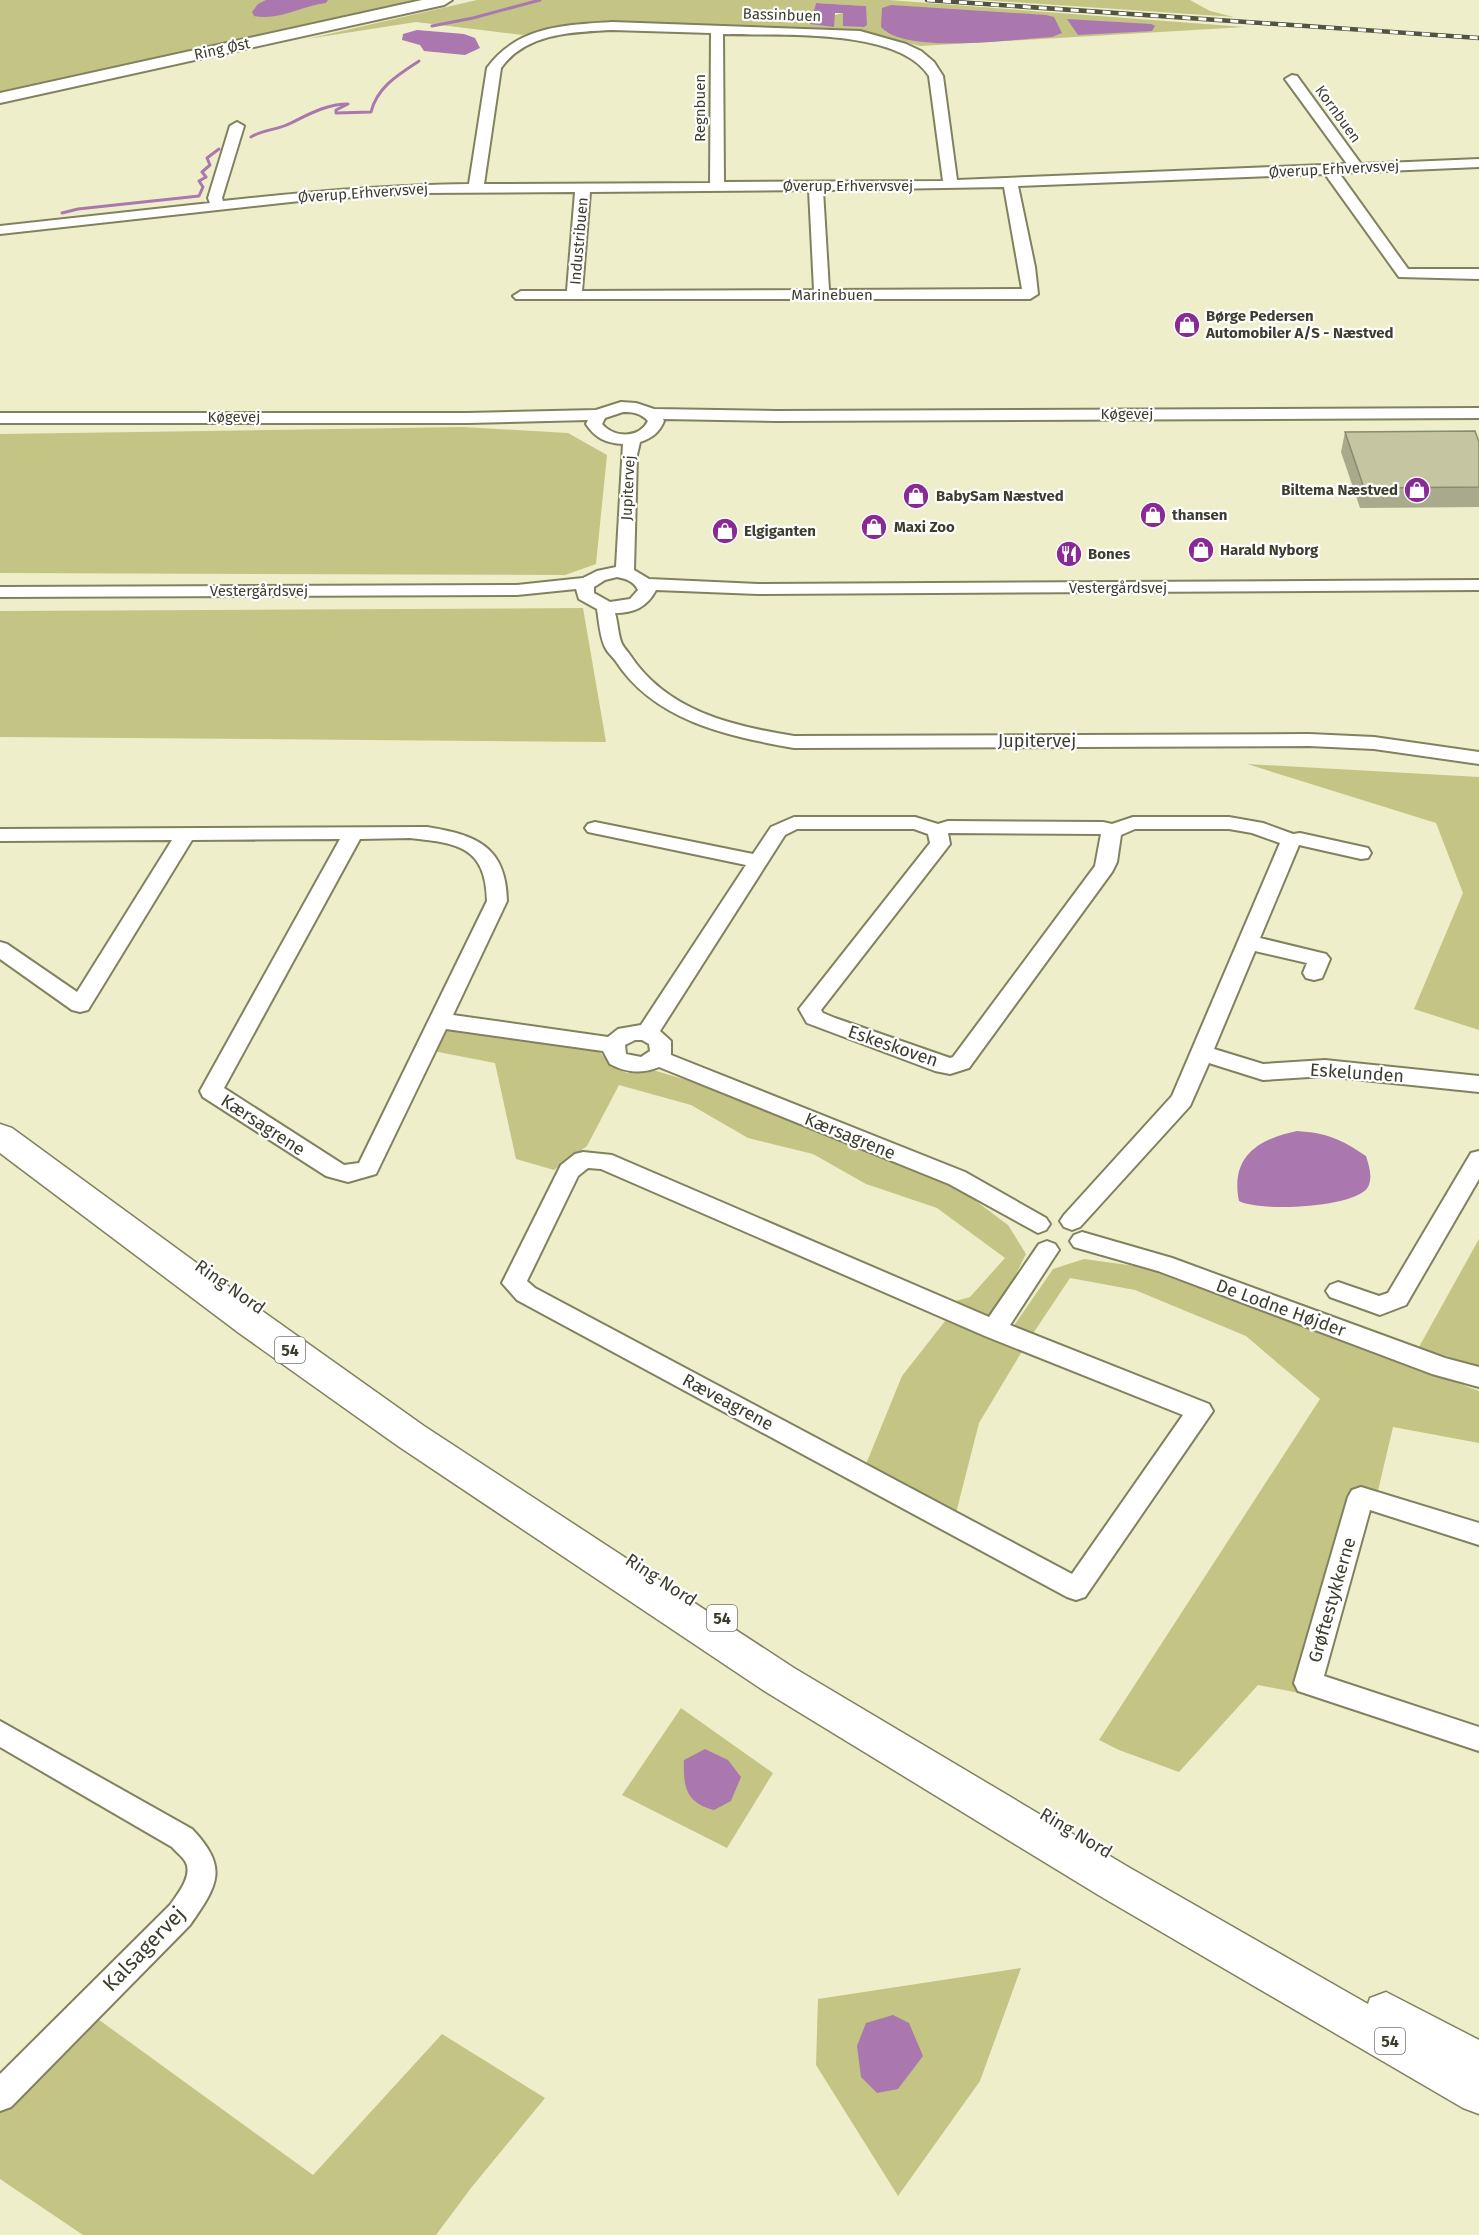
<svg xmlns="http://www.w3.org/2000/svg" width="1479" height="2235" font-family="'Fira Sans',sans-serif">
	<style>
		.green { fill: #c4c485; fill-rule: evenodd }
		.water { fill: #aa78ae }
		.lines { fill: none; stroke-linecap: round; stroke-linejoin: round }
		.stream { stroke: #aa78ae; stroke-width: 3 }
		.minor-casing { stroke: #818160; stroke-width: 4 }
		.major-casing { stroke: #818160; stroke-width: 4 }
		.highway-casing { stroke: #818160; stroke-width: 3 }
		.minor { fill: #fff; fill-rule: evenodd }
		.major { fill: #fff; fill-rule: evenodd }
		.highway { fill: #fff; fill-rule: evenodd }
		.rail-casing { stroke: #535342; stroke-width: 4.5 }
		.rail { stroke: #fff; stroke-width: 3; stroke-dasharray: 8; stroke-linecap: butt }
		.wall { fill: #a9a98b }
		.building { fill: #c5c5a2; stroke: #8a8a71; stroke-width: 1.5 }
		.labels { text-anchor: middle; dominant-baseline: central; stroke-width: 4.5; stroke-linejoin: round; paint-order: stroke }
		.far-street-label { font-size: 15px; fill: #3d3d2f; stroke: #fff }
		.far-poi-label { font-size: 15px; font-weight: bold; fill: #3d3d2f; stroke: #fff; text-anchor: start }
		.shield { fill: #fff; stroke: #77776d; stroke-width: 1.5 }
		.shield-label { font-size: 16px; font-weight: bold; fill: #3d3d2f }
		.street-label { font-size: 18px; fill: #3d3d2f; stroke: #fff }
		.near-street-label { font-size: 21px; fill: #3d3d2f; stroke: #fff }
	</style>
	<rect width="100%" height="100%" fill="#eeefca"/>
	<path class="green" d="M0,0H422L0,96Z
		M477,0H889L1245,27L920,46L861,31L607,21L561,27L523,35L416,22L307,39ZM816,3L866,6C847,12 829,16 810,24Z
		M981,0H1190L1210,11L1234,17Z
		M463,427L568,433L607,455L596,564L565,575L0,573V434Z
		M583,608L606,742L0,737V611Z
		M1247,764L1479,777V1030L1414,1009L1463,893L1436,823Z
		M443,1027L600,1052L610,1065L627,1073L653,1070L710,1087L957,1187L1008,1225L1026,1254L993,1320L952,1302L970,1297L1005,1258L937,1208L866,1184L813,1154L748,1138L691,1105L619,1085L587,1146L554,1170L516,1159L495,1063L433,1051Z
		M1479,1239V1367L1419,1347Z
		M1084,1259L1143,1267L1479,1391V1443L1393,1427L1377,1495L1356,1491L1299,1693L1258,1685L1179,1772L1119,1750L1099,1740L1320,1399L1246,1336L1135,1290L1070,1278L1032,1335L1013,1327L1053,1269Z
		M949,1316L1024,1348L979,1423L955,1517L864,1469L902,1376Z
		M681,1708L773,1773L727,1848L622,1795Z
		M1021,1968L980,2081L898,2196L816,2065L818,1999Z
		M91,2014L313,2175L442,2034L545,2098L471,2188L436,2235H83L0,2179V2109Z"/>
	<path class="water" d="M266,0H328L326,3C301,6 279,21 254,16L252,12L258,4Z
		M816,3L866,6L867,25L864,27L843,26V13H835L834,27L810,24Z
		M891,5L1046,15L1054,17L1062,33L1052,37C1015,39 906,55 881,27L882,8Z
		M1067,19L1151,24L1155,26L1152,31L1078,35Z
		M417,30L464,34L475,38L480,48L465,55L424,51L420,45L402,40L403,34Z
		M1297,1131C1327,1133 1341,1139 1366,1156C1369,1166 1373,1177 1368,1187C1356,1208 1259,1212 1239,1201C1230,1157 1258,1139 1297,1131Z
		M705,1749L728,1760L741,1777L731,1801L714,1810C686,1803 683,1787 684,1760Z
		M893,2015L909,2023L923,2056L898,2089L877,2093L861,2077L857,2046L866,2023Z"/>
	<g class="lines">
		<path class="stream" d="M432,26L473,18L540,0
			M251,137C264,129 278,130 291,123C309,114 327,104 348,104L336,110V113L371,112C377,87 399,74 419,61
			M62,213L78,209L199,196L203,187L199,181L206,177L202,172L210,165L207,158L219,149"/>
		<g class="minor-casing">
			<path id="minor" d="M612,22L860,31L906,44L921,51L934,62L943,76L957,180L1347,164L1285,79L1292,75L1297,76L1361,164L1479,159V167L1339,173L1408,269H1479V279L1399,277L1325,174L1018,186L1035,267L1038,294L1030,299H516L513,296L521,291H567L575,192L417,193L309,200L0,234V226L210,203L208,198L230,126L237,122L244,126L222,198L223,201C305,192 387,185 469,184L487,68C517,26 565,25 612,22ZM612,30L711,33L710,183L484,184L501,68C526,33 572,32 612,30ZM723,34C777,36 898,27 929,76L943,181L724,182ZM1004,187L1022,289L829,290L823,190ZM809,190L814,290L582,291L590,192Z
				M621,402L636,403L654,409L776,411L1479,408V418L776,421L663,419L664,421C659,433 652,438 640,442L637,455L634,570L649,579L758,584L1479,580V590L758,594L656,590C647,607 634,613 615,613C618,623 618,635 622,644C624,648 628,652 630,655C667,711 732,726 794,736L1309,734L1374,737L1479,752V764L1374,749L1309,746L794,748C727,736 654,721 615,660C612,656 608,653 606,649C600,639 599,621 597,609L579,599L576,589L517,595L0,597V587L517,585L583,578L597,571L616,567L623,444C606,443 595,438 586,424L588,420L468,423H0V413H468L596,410ZM623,412C633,412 641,413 648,421C639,439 614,438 602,424L605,418ZM617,577C626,579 634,581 638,590L630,599L610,602L594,593V587L605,580Z
				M794,817H915L938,824L948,821L1103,822L1112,824L1133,817H1229L1263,823L1293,834L1300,833L1368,848L1371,853L1368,858L1361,859L1299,845L1260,938L1326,954L1330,959L1322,978L1314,980L1306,978L1303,973L1307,963L1255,951L1214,1049L1263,1064L1325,1060L1479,1076V1092L1325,1076L1263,1080L1209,1063L1190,1106L1080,1227L1072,1230L1064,1227L1060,1221L1064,1215L1172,1096L1280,843L1252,833L1229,829H1135L1121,835L1117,862L1112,872L969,1068L950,1074L935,1071L807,1023L799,1009L930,843L928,834L914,829H797L785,835L660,1031L671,1041V1055L965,1172L1046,1218L1050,1224L1046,1230L1038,1233L949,1184L659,1067C642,1074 627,1073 610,1064L603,1051L446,1029L376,1174L348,1182L326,1176L203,1097L200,1091L340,839L192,840L88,1010L80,1012L72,1010L0,959V942L7,944L77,992L172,840L0,841V829L427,827C476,835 506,846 507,901L453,1015L608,1037L618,1029L641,1025L746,865L588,832L585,828L588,824L595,822L753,854L771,827ZM948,833L1101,834L1095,866L953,1057L950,1058L835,1018L823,1013L821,1010L947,848L950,844ZM410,838C457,843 486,846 487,901L359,1163L344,1165L224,1088L360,839ZM635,1040H642L649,1044L650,1051L641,1057L626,1054L625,1045Z
				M1479,1151V1179L1406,1305L1380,1315L1330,1297L1326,1291L1330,1285L1338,1282L1379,1296L1388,1293L1471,1153Z
				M583,1152L612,1155L989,1317L1039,1244L1047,1241L1055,1244L1059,1250L1055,1256L1010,1325L1209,1404L1213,1411L1085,1597L1076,1600L1067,1597L517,1300L502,1283L561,1165L575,1154ZM588,1168L601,1169L985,1336L1183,1415L1072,1574L535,1288L527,1281L578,1176Z
				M1082,1232L1172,1258L1445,1358L1479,1367V1387L1432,1374L1158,1271L1074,1247L1070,1241L1074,1235Z
				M1361,1487L1479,1523V1545L1370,1510L1324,1676L1479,1727V1751L1298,1691L1294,1683L1348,1497L1352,1490Z
				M0,1721L192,1829C228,1867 219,1884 190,1925L11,2107L0,2111V2074L170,1905C177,1895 194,1875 185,1861C182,1856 176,1852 172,1847L0,1747Z"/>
		</g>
		<g class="major-casing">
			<path id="major" d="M422,0H452L444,5L0,103V93Z"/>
		</g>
		<g class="highway-casing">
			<path id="highway" d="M0,1124L12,1128L265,1313L424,1426L794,1668L1130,1868L1368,2004L1370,1998L1386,1992L1479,2040V2114L1463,2108L1100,1896L766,1692L398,1446L239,1333L0,1153Z"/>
		</g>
		<use href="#minor" class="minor"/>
		<use href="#major" class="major"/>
		<use href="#highway" class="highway"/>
		<g class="rail-casing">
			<path id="rail" d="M927,0L1479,38"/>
		</g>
		<use href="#rail" class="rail"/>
	</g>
	<path class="wall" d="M1345,432L1479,442V507L1360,508L1341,452Z"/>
	<path class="building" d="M1475,431L1479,442V487L1364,488L1345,432Z"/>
	<defs>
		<g id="shop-disc" transform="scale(1.35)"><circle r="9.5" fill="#892993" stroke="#fff"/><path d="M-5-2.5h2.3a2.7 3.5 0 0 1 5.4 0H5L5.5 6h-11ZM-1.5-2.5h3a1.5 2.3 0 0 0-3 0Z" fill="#fff"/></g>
		<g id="restaurant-disc" transform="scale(1.35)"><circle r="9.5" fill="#892993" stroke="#fff"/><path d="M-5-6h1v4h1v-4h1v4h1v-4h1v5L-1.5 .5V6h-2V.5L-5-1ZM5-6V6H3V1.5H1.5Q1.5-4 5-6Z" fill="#fff"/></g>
	</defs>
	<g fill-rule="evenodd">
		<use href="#shop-disc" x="1187" y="325"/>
		<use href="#shop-disc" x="1417" y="490"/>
		<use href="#shop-disc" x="916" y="496"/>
		<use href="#shop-disc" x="1153" y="515"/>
		<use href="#shop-disc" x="874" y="527"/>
		<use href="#shop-disc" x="725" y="531"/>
		<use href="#shop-disc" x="1201" y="550"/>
		<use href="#restaurant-disc" x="1069" y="554"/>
	</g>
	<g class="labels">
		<g class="far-street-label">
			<text transform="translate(782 15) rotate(2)">Bassinbuen</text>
			<text transform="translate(222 49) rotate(-12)">Ring Øst</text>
			<text transform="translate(700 108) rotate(-90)">Regnbuen</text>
			<text transform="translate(1338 114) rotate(54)">Kornbuen</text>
			<text transform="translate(1334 169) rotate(-3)">Øverup Erhvervsvej</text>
			<text x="848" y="186">Øverup Erhvervsvej</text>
			<text transform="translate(363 193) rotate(-4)">Øverup Erhvervsvej</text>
			<text transform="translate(579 241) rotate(-85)">Industribuen</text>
			<text x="832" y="295">Marinebuen</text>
			<text x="1127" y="414">Køgevej</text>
			<text x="234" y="417">Køgevej</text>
			<text transform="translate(628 488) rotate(-87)">Jupitervej</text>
			<text x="1118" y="588">Vestergårdsvej</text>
			<text x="259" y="591">Vestergårdsvej</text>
		</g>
		<g class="far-poi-label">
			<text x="1206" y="316">Børge Pedersen<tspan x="1206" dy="17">Automobiler A/S - Næstved</tspan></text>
			<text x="1398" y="490" text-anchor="end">Biltema Næstved</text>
			<text x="936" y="496">BabySam Næstved</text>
			<text x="1172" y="515">thansen</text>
			<text x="894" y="527">Maxi Zoo</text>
			<text x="744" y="531">Elgiganten</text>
			<text x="1220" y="550">Harald Nyborg</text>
			<text x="1088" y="554">Bones</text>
		</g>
		<g class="shield">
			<rect x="275" y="1337" width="30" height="26" rx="4.5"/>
			<rect x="707" y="1605" width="30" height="26" rx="4.5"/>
			<rect x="1375" y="2028" width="30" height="26" rx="4.5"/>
		</g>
		<g class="shield-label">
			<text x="290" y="1350">54</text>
			<text x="722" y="1618">54</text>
			<text x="1390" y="2041">54</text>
		</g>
		<g class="street-label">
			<text x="1037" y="741">Jupitervej</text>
			<text transform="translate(893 1046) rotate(19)">Eskeskoven</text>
			<text transform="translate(1357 1073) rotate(4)">Eskelunden</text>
			<text transform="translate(263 1125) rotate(33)">Kærsagrene</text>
			<text transform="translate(850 1136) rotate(22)">Kærsagrene</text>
			<text transform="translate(230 1287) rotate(35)">Ring Nord</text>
			<text transform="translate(1281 1308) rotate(20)">De Lodne Højder</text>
			<text transform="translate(728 1402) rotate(28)">Ræveagrene</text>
			<text transform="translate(661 1580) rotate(33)">Ring Nord</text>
			<text transform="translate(1332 1600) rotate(-74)">Grøftestykkerne</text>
			<text transform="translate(1076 1833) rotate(31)">Ring Nord</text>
		</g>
		<g class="near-street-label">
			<text transform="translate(144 1949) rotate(-46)">Kalsagervej</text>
		</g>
	</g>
</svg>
